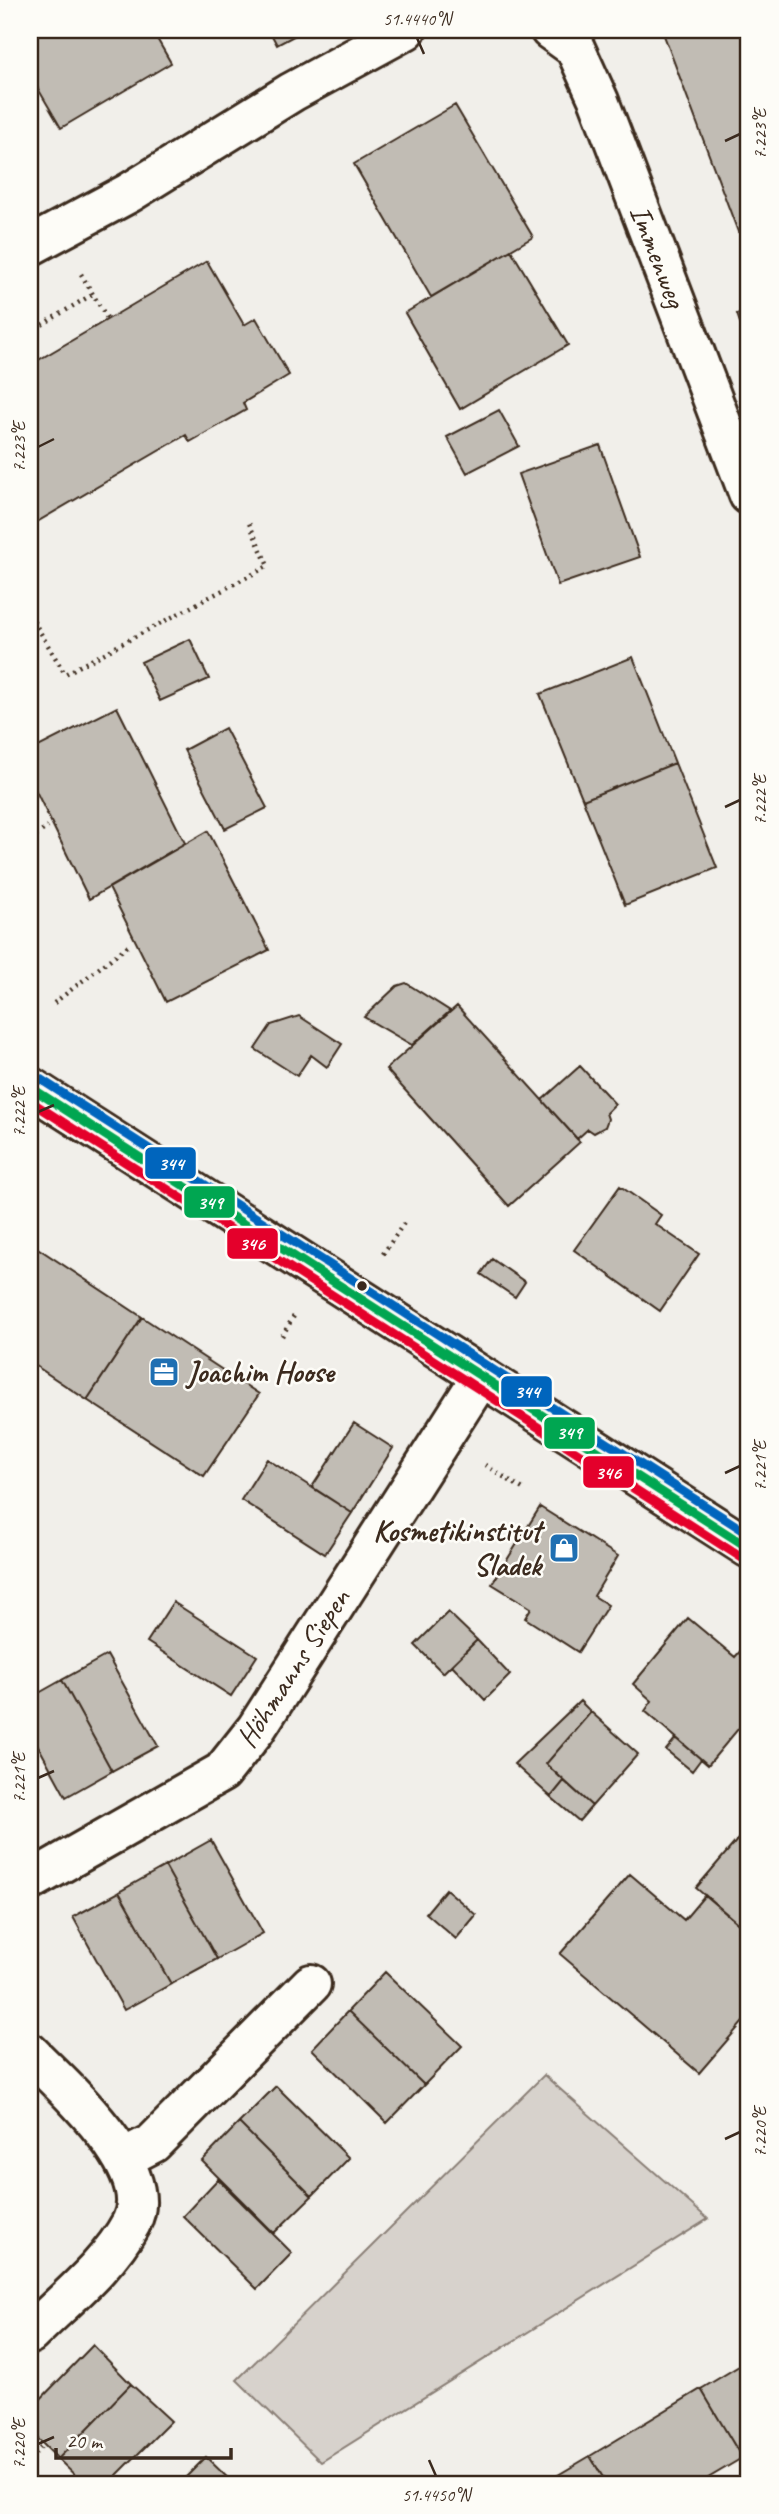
<svg xmlns="http://www.w3.org/2000/svg" width="779" height="2514" font-family="Caveat,sans-serif">
	<style>
		.green { fill: #d7d2cc; stroke: #897e75; stroke-width: 2 }
		.building { fill: #c1bcb4; stroke: #3b2a1e; stroke-width: 2 }
		.lines { fill: none; stroke-linecap: round; stroke-linejoin: round }
		.street-casing { stroke: #3b2a1e; stroke-width: 44 }
		.secondary-casing { stroke: #3b2a1e; stroke-width: 44 }
		.path { stroke: #3b2a1e; stroke-width: 4.5; stroke-dasharray: 2 5; stroke-linecap: butt }
		.street { stroke: #fdfcf7; stroke-width: 38 }
		.secondary { stroke: #fdfcf7; stroke-width: 38 }
		.bus-1-casing { stroke: #fdfcf7; stroke-width: 14 }
		.bus-2-casing { stroke: #fdfcf7; stroke-width: 14 }
		.bus-3-casing { stroke: #fdfcf7; stroke-width: 14 }
		.bus-1 { stroke: #00a651; stroke-width: 9 }
		.bus-2 { stroke: #e4002b; stroke-width: 9 }
		.bus-3 { stroke: #0065bd; stroke-width: 9 }
		.ticks { fill: none; stroke: #3b2a1e; stroke-width: 2.5 }
		.bus-dot { fill: #3b2a1e; stroke: #fdfcf7; stroke-width: 2.5 }
		.labels { text-anchor: middle; dominant-baseline: central; stroke-width: 5; stroke-linejoin: round; paint-order: stroke }
		.street-label { font-size: 30px; fill: #3b2a1e; stroke: #fdfcf7 }
		.poi-label { font-size: 30px; font-weight: bold; fill: #3b2a1e; stroke: #fdfcf7; text-anchor: start }
		.line-badge { stroke: #fdfcf7; stroke-width: 2.5 }
		.badge-label { font-size: 19px; text-anchor: middle; font-weight: bold; fill: #fff }
		.neatline { fill: none; stroke: #3b2a1e; stroke-width: 2.5 }
		.ticks-label { font-size: 18px; text-anchor: middle; fill: #3b2a1e }
	</style>
	<rect width="100%" height="100%" fill="#f1efea"/>
	<filter id="ink" filterUnits="userSpaceOnUse"><feTurbulence type="fractalNoise" baseFrequency=".0143" numOctaves="2"/><feDisplacementMap in="SourceGraphic" scale="14" xChannelSelector="R" yChannelSelector="G"/><feConvolveMatrix kernelMatrix="1 2 1 2 8 2 1 2 1" color-interpolation-filters="sRGB"/></filter>
	<g filter="url(#ink)">
		<path class="green" d="M544,2075L708,2219L321,2462L237,2380Z"/>
		<path class="building" d="M30,30H152L171,63L61,128L30,75Z
			M269,30H305L277,45Z
			M662,30H749V227L738,232Z
			M455,105L533,237L431,297L354,164Z
			M511,250L568,345L460,409L405,313Z
			M207,261L244,325L256,318L289,375L243,403L246,410L190,442L186,435L30,526V365Z
			M749,310V349L737,314Z
			M499,410L519,446L467,473L447,437Z
			M600,445L640,557L558,585L518,474Z
			M190,639L209,679L160,701L141,662Z
			M633,657L675,763L583,800L540,694Z
			M117,707L185,843L89,899L30,779V751Z
			M225,728L267,808L225,829L184,750Z
			M675,763L717,868L625,905L583,800Z
			M208,831L269,950L166,1002L109,888Z
			M406,983L450,1011L412,1045L364,1017L397,986Z
			M457,1006L580,1142L509,1206L386,1069Z
			M299,1016L342,1044L327,1067L311,1055L297,1076L255,1049L271,1025Z
			M580,1066L615,1104L606,1113L608,1119L605,1127L594,1133L588,1129L577,1139L542,1100Z
			M620,1186L661,1215L655,1224L699,1254L660,1311L574,1250Z
			M30,1243L142,1317L87,1400L30,1362Z
			M492,1259L525,1282L515,1297L481,1274Z
			M142,1317L259,1394L204,1476L87,1400Z
			M354,1423L393,1448L352,1513L312,1487Z
			M267,1459L352,1513L325,1554L241,1500Z
			M540,1507L618,1556L594,1596L608,1605L578,1652L525,1618L531,1608L492,1584Z
			M173,1602L257,1656L231,1696L147,1642Z
			M448,1612L477,1640L443,1673L415,1645Z
			M688,1618L735,1657L743,1648L749,1652V1716L708,1765L645,1711L652,1701L633,1684Z
			M477,1640L510,1675L485,1700L452,1665Z
			M107,1655L158,1746L112,1771L62,1680Z
			M62,1680L112,1771L66,1797L30,1731V1698Z
			M580,1701L591,1712L546,1764L564,1781L551,1797L514,1764Z
			M591,1712L638,1754L592,1806L546,1764Z
			M676,1738L701,1759L692,1771L666,1750Z
			M564,1781L592,1806L579,1821L551,1797Z
			M744,1832L749,1836V1933L696,1888Z
			M211,1840L263,1933L217,1959L165,1866Z
			M165,1866L217,1959L171,1984L119,1892Z
			M630,1874L684,1920L705,1895L749,1933V2015L699,2073L560,1954Z
			M446,1889L476,1915L456,1939L426,1913Z
			M119,1892L171,1984L124,2010L73,1917Z
			M385,1972L462,2046L424,2085L348,2011Z
			M348,2011L424,2085L387,2123L312,2049Z
			M276,2086L349,2158L312,2196L239,2123Z
			M239,2123L312,2196L274,2233L202,2161Z
			M218,2179L292,2253L257,2289L183,2216Z
			M93,2345L131,2384L58,2459L30,2431V2410Z
			M749,2360V2454L742,2458L701,2389Z
			M131,2384L171,2421L108,2484H84L58,2459Z
			M701,2389L742,2458L698,2484H607L590,2456Z
			M590,2456L607,2484H543Z
			M206,2457L234,2484H179Z"/>
		<g class="lines">
			<g class="street-casing">
				<path id="street" d="M550,30L575,48L599,101L749,495
					M30,246L129,193L292,92L406,30
					M30,1881L222,1772L256,1729L481,1377
					M30,2053C63,2087 159,2170 131,2223C108,2266 64,2300 30,2334
					M124,2158L153,2143L311,1984"/>
			</g>
			<g class="secondary-casing">
				<path id="secondary" d="M30,1087L749,1548"/>
			</g>
			<path class="path" d="M81,274L107,318
				M30,332L93,294
				M30,615L65,674L268,566L248,521
				M30,839L48,827
				M54,1003L129,945
				M383,1254L404,1223
				M282,1336L294,1316
				M485,1465L526,1491
				M30,2459L43,2445
				M66,2484L75,2476"/>
			<use href="#street" class="street"/>
			<use href="#secondary" class="secondary"/>
			<g class="bus-1-casing">
				<path id="bus-1" d="M30,1087L749,1548"/>
			</g>
			<g class="bus-2-casing">
				<path id="bus-2" d="M30,1101L742,1558"/>
			</g>
			<g class="bus-3-casing">
				<path id="bus-3" d="M37,1077L749,1534"/>
			</g>
			<use href="#bus-1" class="bus-1"/>
			<use href="#bus-2" class="bus-2"/>
			<use href="#bus-3" class="bus-3"/>
		</g>
	</g>
	<path class="ticks" d="M417,38L424,54M725,141L740,134M38,447L54,439M725,807L740,800M38,1112L54,1105M725,1473L740,1466M38,1778L54,1771M725,2139L740,2132M38,2444L54,2437M429,2460L436,2476"/>
	<defs>
		<g id="office-square" transform="scale(1.575)"><rect x="-9" y="-9" width="18" height="18" rx="4" fill="#1f6fb2" stroke="#fdfcf7"/><path d="M-6-3h4V-5.5h4V-3h4V5H-6ZM-1-4.5V-3h2v-1.5ZM-6 0V1H6V0Z" fill="#fff"/></g>
		<g id="shop-square" transform="scale(1.575)"><rect x="-9" y="-9" width="18" height="18" rx="4" fill="#1f6fb2" stroke="#fdfcf7"/><path d="M-5-2.5h2.3a2.7 3.5 0 0 1 5.4 0H5L5.5 6h-11ZM-1.5-2.5h3a1.5 2.3 0 0 0-3 0Z" fill="#fff"/></g>
	</defs>
	<g fill-rule="evenodd">
		<use href="#office-square" x="164" y="1372"/>
		<use href="#shop-square" x="564" y="1548"/>
	</g>
	<circle class="bus-dot" cx="362" cy="1286" r="6"/>
	<g class="labels">
		<g class="street-label">
			<text transform="translate(658 256) rotate(69)">Immenweg</text>
			<text transform="translate(293 1668) rotate(-57)">Höhmanns Siepen</text>
		</g>
		<g class="poi-label">
			<text x="187" y="1372">Joachim Hoose</text>
			<text x="541" y="1531" text-anchor="end">Kosmetikinstitut<tspan x="541" dy="34">Sladek</tspan></text>
		</g>
	</g>
	<g class="line-badge">
		<rect x="144" y="1146" width="53" height="34" rx="7" fill="#0065bd"/>
		<rect x="183" y="1185" width="53" height="34" rx="7" fill="#00a651"/>
		<rect x="226" y="1227" width="53" height="33" rx="7" fill="#e4002b"/>
		<rect x="500" y="1375" width="53" height="33" rx="7" fill="#0065bd"/>
		<rect x="543" y="1416" width="53" height="34" rx="7" fill="#00a651"/>
		<rect x="582" y="1455" width="53" height="34" rx="7" fill="#e4002b"/>
	</g>
	<g class="badge-label">
		<text x="171" y="1170">344</text>
		<text x="210" y="1209">349</text>
		<text x="252" y="1250">346</text>
		<text x="527" y="1398">344</text>
		<text x="569" y="1439">349</text>
		<text x="608" y="1479">346</text>
	</g>
	<rect width="779" height="2514" fill="none" stroke="#fdfcf7" stroke-width="77"/>
	<path d="M56 2448v10h175v-10" fill="none" stroke="#3b2a1e" stroke-width="3.5"/>
	<text x="66" y="2448" font-size="21" fill="#3b2a1e" stroke="#fdfcf7" stroke-width="5" paint-order="stroke">20 m</text>
	<rect x="38" y="38" width="702" height="2438" class="neatline"/>
	<g class="ticks-label">
		<text x="417" y="25">51.4440°N</text>
		<text transform="translate(760 134) rotate(-90)" y="6">7.223°E</text>
		<text transform="translate(19 447) rotate(-90)" y="6">7.223°E</text>
		<text transform="translate(760 800) rotate(-90)" y="6">7.222°E</text>
		<text transform="translate(19 1112) rotate(-90)" y="6">7.222°E</text>
		<text transform="translate(760 1466) rotate(-90)" y="6">7.221°E</text>
		<text transform="translate(19 1778) rotate(-90)" y="6">7.221°E</text>
		<text transform="translate(760 2132) rotate(-90)" y="6">7.220°E</text>
		<text transform="translate(19 2444) rotate(-90)" y="6">7.220°E</text>
		<text x="436" y="2501">51.4450°N</text>
	</g>
</svg>
